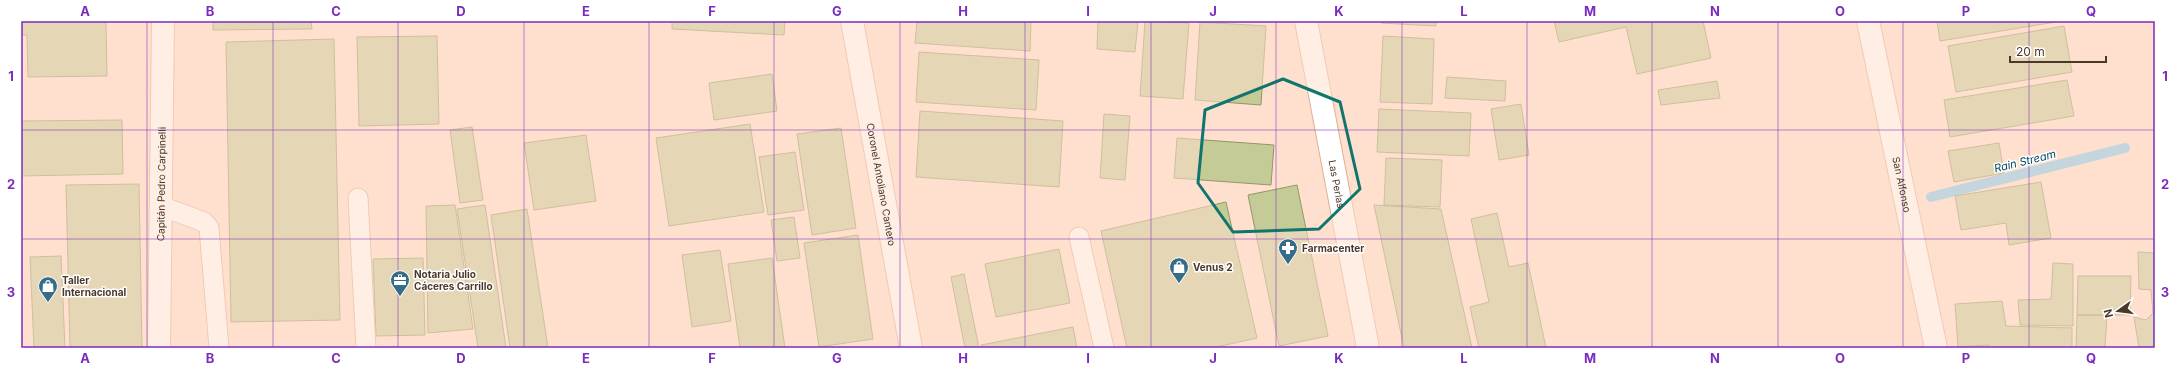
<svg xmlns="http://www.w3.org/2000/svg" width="2176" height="369" font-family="Inter,sans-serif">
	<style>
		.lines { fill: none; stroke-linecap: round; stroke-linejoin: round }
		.stream { stroke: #7dc8f0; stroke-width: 10 }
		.building { fill: #c5cb97; stroke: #929765 }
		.lane-casing { stroke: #dfaf91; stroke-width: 21 }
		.street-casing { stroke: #dfaf91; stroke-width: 24 }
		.secondary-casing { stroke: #dfaf91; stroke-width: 24 }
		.lane { stroke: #fff; stroke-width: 19 }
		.street { stroke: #fff; stroke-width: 22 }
		.secondary { stroke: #fff; stroke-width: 22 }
		.marked { fill: none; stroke: #0f766e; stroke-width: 3; stroke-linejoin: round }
		.grid { fill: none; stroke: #7b2cbf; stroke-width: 1; stroke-opacity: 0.55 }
		.labels { text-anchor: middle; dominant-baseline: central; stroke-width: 3; stroke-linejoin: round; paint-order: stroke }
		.street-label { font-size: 10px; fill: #4b382b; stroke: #fff }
		.poi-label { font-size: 10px; font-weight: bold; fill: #4b382b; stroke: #fff; text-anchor: start }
		.water-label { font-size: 11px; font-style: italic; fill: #044560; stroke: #fff }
		.neatline { fill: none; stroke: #7b2cbf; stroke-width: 1.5 }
		.grid-label { font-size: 13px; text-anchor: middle; font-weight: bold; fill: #7b2cbf }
	</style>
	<rect width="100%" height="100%" fill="#ffe0ce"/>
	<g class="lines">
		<path class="stream" d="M1931,197L2125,148"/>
	</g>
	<path class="building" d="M21,21H106L107,76L28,77L27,35H21Z
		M213,21H311L312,29L213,30Z
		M672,21H785L784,35L672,29Z
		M917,21H1031L1030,51L915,43Z
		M1098,21H1138L1135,52L1097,49Z
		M1145,21L1189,23L1183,99L1140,96Z
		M1381,21H1436V26L1381,23Z
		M1554,21H1703L1711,58L1637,74L1626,27L1559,42Z
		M1937,21H2062L1940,41Z
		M1200,22L1266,26L1261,105L1195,100Z
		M2064,26L2072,72L1956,92L1948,46Z
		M437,36L439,124L359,126L357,37Z
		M1383,36L1434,39L1432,104L1380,102Z
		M334,39L340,320L231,322L226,42Z
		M919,52L1039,60L1036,110L916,102Z
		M772,74L777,111L714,120L709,83Z
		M1447,77L1506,81L1505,101L1445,98Z
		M2067,80L2074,116L1950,137L1944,100Z
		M1717,81L1720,98L1661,105L1658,90Z
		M1521,104L1529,155L1499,160L1491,109Z
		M1379,109L1471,113L1469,156L1377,152Z
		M920,111L1063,121L1059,187L916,177Z
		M1104,114L1130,116L1125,180L1100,178Z
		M122,120L123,174L21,176V121Z
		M750,124L764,212L669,226L656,138Z
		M472,127L483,200L460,203L450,130Z
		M841,128L856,228L812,235L797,134Z
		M586,135L596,201L534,210L524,143Z
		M1177,138L1274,145L1271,185L1174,178Z
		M1999,143L2004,173L1954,182L1948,151Z
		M795,152L804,210L768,215L759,157Z
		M1386,158L1442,160L1440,207L1384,205Z
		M2041,182L2051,238L2009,245L2006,223L1961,230L1955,196Z
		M139,184L142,348H70L66,185Z
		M1297,185L1328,336L1279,346L1248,195Z
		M1226,202L1257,338L1212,348H1127L1101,231Z
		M455,205L473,329L428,333L426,206Z
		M485,205L506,348H478L457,209Z
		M1374,205L1441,209L1472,348H1404Z
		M527,209L548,348H510L491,215Z
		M1497,213L1509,267L1528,263L1546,348H1479L1470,307L1489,302L1471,219Z
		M794,217L800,258L777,261L771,220Z
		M858,235L873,339L819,347L804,243Z
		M1059,249L1070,303L996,317L985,264Z
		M720,250L731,321L692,327L682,255Z
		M2138,252L2155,253V345L2148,348H2139L2134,317L2146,320L2153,313L2151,290L2139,289Z
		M61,256L65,348H34L30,257Z
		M423,258L425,335L376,336L373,259Z
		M772,258L785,348H740L728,264Z
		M2053,263L2073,264V326L2020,325L2018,300L2051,299Z
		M964,274L979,348H965L951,277Z
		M2078,276H2131L2130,315H2077Z
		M2002,301L2006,326L2072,328V348H1989V345L1958,347L1955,304Z
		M2077,315H2107L2105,348H2076Z
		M1073,327L1077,348H982L981,345Z"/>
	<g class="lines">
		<g class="lane-casing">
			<path id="lane" d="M358,198L366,348
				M161,206L204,222L209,228L219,348
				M1079,237L1104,348"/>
		</g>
		<g class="street-casing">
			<g id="street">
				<path id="s1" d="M852,21L911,348"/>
				<path id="s2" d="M159,348L163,21"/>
			</g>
		</g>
		<g class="secondary-casing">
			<g id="secondary">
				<path id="s3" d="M1306,21L1368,348"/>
				<path id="s4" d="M1868,21L1936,348"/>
			</g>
		</g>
		<use href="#lane" class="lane"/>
		<use href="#street" class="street"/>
		<use href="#secondary" class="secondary"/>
	</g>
	<path d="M0 0H2176V369H0ZM1283,79L1340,102L1360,189L1319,229L1233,232L1198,183L1205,110Z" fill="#ffe0ce" fill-opacity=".55" fill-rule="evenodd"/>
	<path class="marked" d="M1283,79L1340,102L1360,189L1319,229L1233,232L1198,183L1205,110Z"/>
	<path class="grid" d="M147,21V348M273,21V348M398,21V348M524,21V348M649,21V348M774,21V348M900,21V348M1025,21V348M1151,21V348M1276,21V348M1402,21V348M1527,21V348M1652,21V348M1778,21V348M1903,21V348M2029,21V348M21,130H2155M21,239H2155"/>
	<defs>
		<g id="pharmacy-pin" transform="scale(1)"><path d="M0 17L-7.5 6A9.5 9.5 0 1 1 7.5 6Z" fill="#376c88" stroke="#fff"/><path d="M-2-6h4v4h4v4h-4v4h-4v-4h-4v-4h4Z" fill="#fff"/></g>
		<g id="shop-pin" transform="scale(1)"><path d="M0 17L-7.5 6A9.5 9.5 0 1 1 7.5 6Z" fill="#376c88" stroke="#fff"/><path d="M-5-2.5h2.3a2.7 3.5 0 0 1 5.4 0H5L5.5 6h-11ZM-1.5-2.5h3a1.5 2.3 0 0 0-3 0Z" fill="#fff"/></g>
		<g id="office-pin" transform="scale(1)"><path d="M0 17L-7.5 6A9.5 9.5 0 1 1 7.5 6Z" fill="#376c88" stroke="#fff"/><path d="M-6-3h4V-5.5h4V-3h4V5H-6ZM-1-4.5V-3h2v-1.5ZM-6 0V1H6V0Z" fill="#fff"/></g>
	</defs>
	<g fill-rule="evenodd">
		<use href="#pharmacy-pin" x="1288" y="248"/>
		<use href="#shop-pin" x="1179" y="267"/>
		<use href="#office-pin" x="400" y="280"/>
		<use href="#shop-pin" x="48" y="286"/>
	</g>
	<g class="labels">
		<g class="street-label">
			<text stroke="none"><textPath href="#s2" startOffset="164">Capitán Pedro Carpinelli</textPath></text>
			<text stroke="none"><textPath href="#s1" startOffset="166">Coronel Antoliano Cantero</textPath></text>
			<text stroke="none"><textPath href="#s3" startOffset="166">Las Perlas</textPath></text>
			<text stroke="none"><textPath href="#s4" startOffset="167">San Alfonso</textPath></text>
		</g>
		<g class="poi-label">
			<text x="1302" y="248">Farmacenter</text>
			<text x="1193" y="267">Venus 2</text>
			<text x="414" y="274">Notaria Julio<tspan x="414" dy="12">Cáceres Carrillo</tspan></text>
			<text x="62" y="280">Taller<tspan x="62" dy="12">Internacional</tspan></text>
		</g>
		<g class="water-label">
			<text transform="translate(2025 161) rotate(-14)">Rain Stream</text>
		</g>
	</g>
	<rect width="2176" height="369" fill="none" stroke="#ffffff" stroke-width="44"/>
	<g transform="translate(2118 311) rotate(256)" stroke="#ffffff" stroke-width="3" paint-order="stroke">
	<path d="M0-3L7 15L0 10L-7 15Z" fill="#4b382b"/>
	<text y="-6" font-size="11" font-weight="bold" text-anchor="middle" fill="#4b382b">N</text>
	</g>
	<path d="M2010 56v6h96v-6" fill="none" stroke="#4b382b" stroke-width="2"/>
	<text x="2016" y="56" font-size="12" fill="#4b382b" stroke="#ffffff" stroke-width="3" paint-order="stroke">20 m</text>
	<rect x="22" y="22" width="2132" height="325" class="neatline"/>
	<g class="grid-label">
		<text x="85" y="16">A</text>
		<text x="210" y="16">B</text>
		<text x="336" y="16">C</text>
		<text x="461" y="16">D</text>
		<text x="586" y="16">E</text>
		<text x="712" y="16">F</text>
		<text x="837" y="16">G</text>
		<text x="963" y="16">H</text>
		<text x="1088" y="16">I</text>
		<text x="1213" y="16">J</text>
		<text x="1339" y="16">K</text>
		<text x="1464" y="16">L</text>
		<text x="1590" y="16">M</text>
		<text x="1715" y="16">N</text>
		<text x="1840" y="16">O</text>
		<text x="1966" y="16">P</text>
		<text x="2091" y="16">Q</text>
		<text x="11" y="81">1</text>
		<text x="2165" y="81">1</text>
		<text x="11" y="189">2</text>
		<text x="2165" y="189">2</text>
		<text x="11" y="297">3</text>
		<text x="2165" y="297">3</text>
		<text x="85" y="363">A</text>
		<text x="210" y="363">B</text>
		<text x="336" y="363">C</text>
		<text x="461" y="363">D</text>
		<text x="586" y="363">E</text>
		<text x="712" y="363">F</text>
		<text x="837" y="363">G</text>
		<text x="963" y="363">H</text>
		<text x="1088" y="363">I</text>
		<text x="1213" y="363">J</text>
		<text x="1339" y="363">K</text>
		<text x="1464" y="363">L</text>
		<text x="1590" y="363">M</text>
		<text x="1715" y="363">N</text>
		<text x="1840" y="363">O</text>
		<text x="1966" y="363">P</text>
		<text x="2091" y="363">Q</text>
	</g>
</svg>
